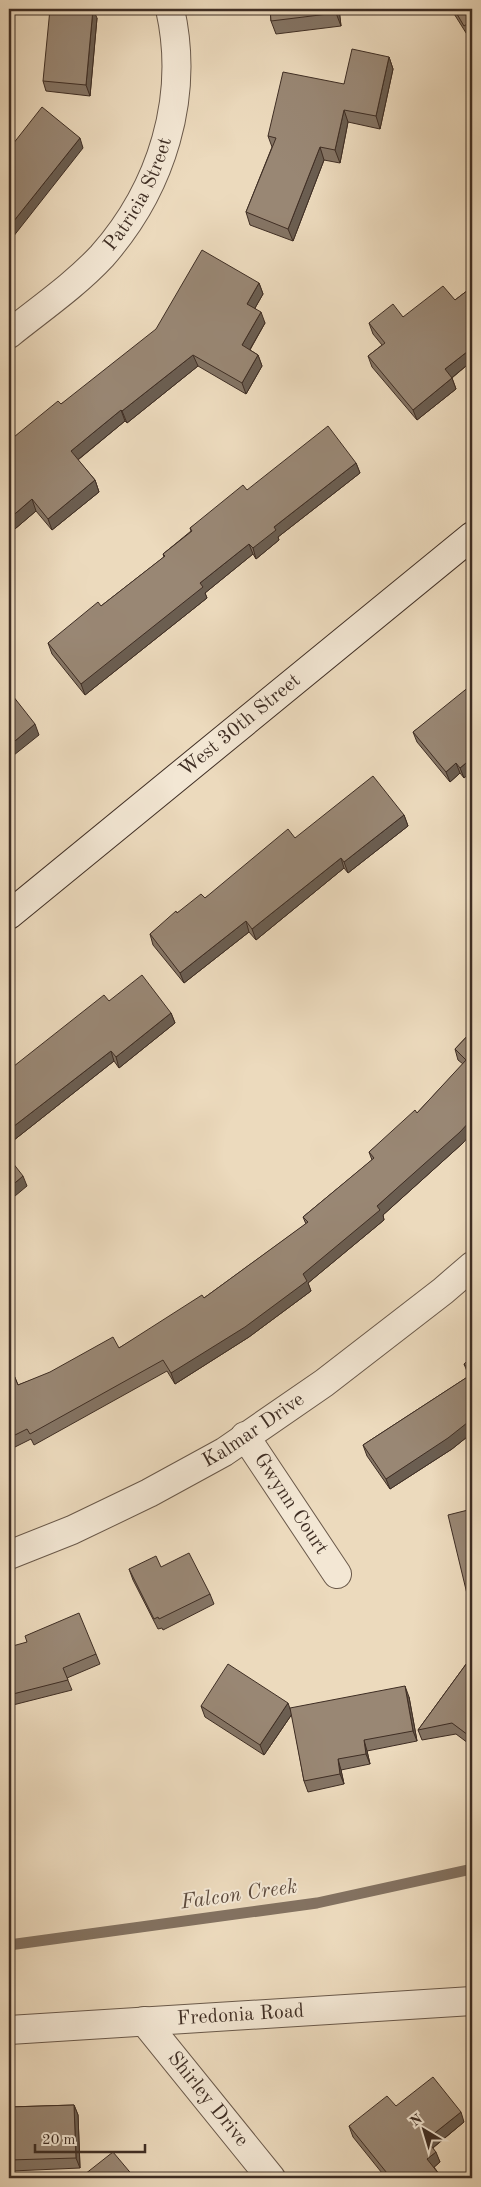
<svg xmlns="http://www.w3.org/2000/svg" width="481" height="2187" font-family="'Old Standard TT',serif">
	<style>
		.lines { fill: none; stroke-linecap: round; stroke-linejoin: round }
		.stream { stroke: #837261; stroke-width: 11 }
		.street-casing { stroke: #6a594a; stroke-width: 30 }
		.secondary-casing { stroke: #3f2e24; stroke-width: 30 }
		.street { stroke: #f3e7d4; stroke-width: 28 }
		.secondary { stroke: #f3e7d4; stroke-width: 28 }
		.wall { fill: #847464; stroke: #3f2e24 }
		.shaded-wall { fill: #6b5e51; stroke: #3f2e24 }
		.building { fill: #998774; stroke: #3f2e24 }
		.labels { text-anchor: middle; dominant-baseline: central; stroke-width: 4; stroke-linejoin: round; paint-order: stroke }
		.street-label { font-size: 20px; fill: #3f2e24; stroke: #f3e7d4 }
		.water-label { font-size: 21px; font-style: italic; fill: #5c4a3d; stroke: #f3e7d4 }
	</style>
	<rect width="100%" height="100%" fill="#ecdabd"/>
	<filter id="stains"><feTurbulence type="fractalNoise" baseFrequency=".004" numOctaves="4"/><feColorMatrix values="0 0 0 0 .2 0 0 0 0 .09 0 0 0 0 .02 0 0 0 .5 -.17"/></filter>
	<radialGradient id="worn" r=".72"><stop offset=".6" stop-color="#630" stop-opacity="0"/><stop offset="1" stop-color="#630" stop-opacity=".3"/></radialGradient>
	<g class="lines">
		<path class="stream" d="M9,1945L317,1903L472,1869"/>
		<g class="street-casing">
			<g id="street">
				<path id="s1" d="M9,334C40,309 75,285 102,256C162,188 190,97 170,9"/>
				<path id="s2" d="M245,1436L337,1574"/>
				<path id="s3" d="M9,1555L72,1530L149,1493L224,1452L324,1383L443,1291L472,1266"/>
				<path id="s4" d="M144,2021L271,2178"/>
				<path id="s5" d="M9,2030L472,2001"/>
			</g>
		</g>
		<g class="secondary-casing">
			<g id="secondary">
				<path id="s6" d="M9,915L472,536"/>
			</g>
		</g>
		<use href="#street" class="street"/>
		<use href="#secondary" class="secondary"/>
	</g>
	<path class="wall" d="M270,9H339L341,26L276,34L271,21Z
		M451,9H472V34L468,36Z
		M97,18L90,96L46,91L43,81Z
		M389,57L393,69L380,129L348,122L340,163L324,160L293,241L250,225L246,212L272,147L268,136L344,84Z
		M259,283L263,294L255,308L265,323L250,350L258,355L262,366L246,394L198,366L127,423L125,421L78,460L95,480L99,492L52,530L36,511L9,534V441L61,404Z
		M472,287V361L452,378L456,389L417,420L372,367L368,356L382,345L373,334L369,323L403,317L455,300Z
		M356,463L360,473L278,537L279,540L256,559L253,554L205,593L207,598L85,695L52,654L48,643L101,606L164,557L163,554L191,531L190,528L247,490Z
		M472,689V771L464,778L460,773L450,782L417,742L413,732Z
		M404,815L408,826L348,873L344,868L256,940L249,932L184,983L153,945L150,934L177,913L205,898L295,838Z
		M109,1001L171,1013L175,1023L119,1068L114,1061L9,1144V1070Z
		M472,1031L463,1143L383,1215L384,1220L308,1283L311,1291L249,1337L175,1384L167,1371L34,1445L31,1439L9,1450V1363L18,1385L119,1348L204,1298L306,1224L303,1217L372,1160L369,1152L417,1113L463,1064L458,1060L455,1049Z
		M472,1357V1433L452,1449L390,1489L367,1456L363,1445L469,1376L464,1364Z
		M472,1509V1608L468,1598Z
		M129,1569L210,1594L214,1604L163,1630L162,1628L158,1629L133,1580Z
		M9,1647L96,1654L100,1664L67,1678L72,1690L9,1706Z
		M472,1656V1746L456,1734L422,1740L418,1730Z
		M409,1697L417,1741L367,1751L370,1764L341,1770L344,1784L308,1792L304,1781L292,1714L264,1755L205,1717L201,1706L291,1713Z
		M74,2105L78,2115L80,2168L12,2171L9,2163V2107Z
		M396,2106L464,2122L433,2148L440,2162L434,2167L442,2178H386L353,2137L349,2126Z"/>
	<path class="shaded-wall" d="M93,9L97,18L90,96L86,85Z
		M336,9H339L341,26L336,13Z
		M389,57L393,69L380,129L376,116Z
		M344,110L348,122L340,163L335,150Z
		M80,138L83,148L9,242V227Z
		M320,147L324,160L293,241L288,229Z
		M259,283L263,294L251,315L247,304Z
		M261,312L265,323L246,356L242,345Z
		M472,348V361L449,380L445,369Z
		M193,355L198,366L127,423L122,411Z
		M258,355L262,366L246,394L242,383Z
		M452,378L456,389L417,420L413,410Z
		M121,410L125,421L75,462L71,451Z
		M356,463L360,473L278,537L279,540L256,559L253,548L274,527Z
		M95,480L99,492L52,530L48,519Z
		M32,499L36,511L9,534V519Z
		M249,544L253,554L205,593L207,598L85,695L81,684L200,583Z
		M35,724L39,735L9,759V746Z
		M472,758V771L464,778L460,768Z
		M456,763L460,773L450,782L446,772Z
		M404,815L408,826L348,873L344,862Z
		M341,858L344,868L256,940L252,929Z
		M246,921L249,932L184,983L180,973Z
		M171,1013L175,1023L119,1068L116,1057Z
		M111,1051L114,1061L9,1144V1130Z
		M472,1119V1133L463,1143L383,1215L384,1220L308,1283L311,1291L249,1337L175,1384L171,1373L303,1274Z
		M23,1176L27,1186L9,1201V1188Z
		M472,1419V1433L452,1449L390,1489L386,1479Z
		M405,1686L409,1697L417,1741L413,1731Z
		M288,1703L292,1714L264,1755L260,1745Z
		M364,1740L367,1751L370,1764L366,1754Z
		M338,1759L341,1770L344,1784L340,1774Z
		M74,2105L78,2115L80,2168L76,2158Z
		M461,2112L464,2122L430,2150L426,2140Z
		M436,2152L440,2162L431,2170L427,2159Z"/>
	<path class="building" d="M50,9H93L86,85L43,81Z
		M270,9H336V13L271,21Z
		M454,9H472V21L464,26Z
		M352,49L389,57L376,116L344,110L335,150L320,147L288,229L246,212L276,138L268,136L283,72L344,84Z
		M42,107L80,138L9,227V149Z
		M202,250L259,283L247,304L261,312L242,345L258,355L242,383L193,355L122,411L121,410L71,451L95,480L48,519L32,499L9,519V441L58,401L61,404L156,329Z
		M443,286L455,300L472,287V348L445,369L452,378L413,410L368,356L385,343L369,323L393,304L403,317Z
		M328,426L356,463L274,527L276,530L253,548L249,544L200,583L203,587L81,684L48,643L98,602L101,606L165,556L163,554L192,531L190,528L243,485L247,490Z
		M470,686L472,689V758L460,768L456,763L446,772L413,732Z
		M9,691L35,724L9,746Z
		M373,776L404,815L344,862L341,858L252,929L246,921L180,973L150,934L176,911L177,913L201,894L205,898L288,829L295,838Z
		M142,975L171,1013L116,1057L111,1051L9,1130V1070L104,995L109,1001Z
		M472,1031V1119L460,1132L377,1206L380,1210L303,1274L307,1281L245,1327L171,1373L163,1360L30,1434L27,1429L9,1438V1363L18,1385L50,1372L113,1337L119,1348L202,1295L204,1298L308,1222L303,1217L374,1158L369,1152L415,1110L417,1113L466,1060L455,1049Z
		M9,1158L23,1176L9,1188Z
		M472,1357V1419L448,1438L386,1479L363,1445L472,1374L464,1364Z
		M472,1509V1597L468,1598L448,1515Z
		M189,1553L210,1594L159,1619L158,1617L154,1619L129,1569L156,1556L161,1567Z
		M79,1613L96,1654L63,1668L68,1680L9,1695V1647L27,1642L25,1636Z
		M472,1656V1738L452,1723L418,1730Z
		M228,1664L288,1703L260,1745L201,1706Z
		M405,1686L413,1731L364,1740L366,1754L338,1759L340,1774L304,1781L290,1708Z
		M433,2077L461,2112L426,2140L436,2152L427,2159L442,2178H391L349,2126L387,2096L396,2106Z
		M74,2105L76,2158L9,2160V2107Z
		M113,2152L134,2177L136,2176L138,2178H80Z"/>
	<g class="labels">
		<g class="street-label">
			<text stroke="none"><textPath href="#s1" startOffset="194">Patricia Street</textPath></text>
			<text stroke="none"><textPath href="#s6" startOffset="299">West 30th Street</textPath></text>
			<text stroke="none"><textPath href="#s3" startOffset="275">Kalmar Drive</textPath></text>
			<text stroke="none"><textPath href="#s2" startOffset="82">Gwynn Court</textPath></text>
			<text stroke="none"><textPath href="#s5" startOffset="232">Fredonia Road</textPath></text>
			<text stroke="none"><textPath href="#s4" startOffset="101">Shirley Drive</textPath></text>
		</g>
		<g class="water-label">
			<text transform="translate(239 1895) rotate(-8)">Falcon Creek</text>
		</g>
	</g>
	<rect width="481" height="2187" fill="none" stroke="#ecdabd" stroke-width="30"/>
	<rect x="10" y="10" width="461" height="2167" fill="none" stroke="#3f2e24" stroke-width="2.5"/>
	<rect x="15" y="15" width="451" height="2157" fill="none" stroke="#3f2e24"/>
	<g transform="translate(424 2130) rotate(322)" stroke="#f3e7d4" stroke-width="4" paint-order="stroke">
	<path d="M0-4L9 19L0 12L-9 19Z" fill="#3f2e24"/>
	<text y="-8" font-size="14" font-weight="bold" text-anchor="middle" fill="#3f2e24">N</text>
	</g>
	<path d="M35 2144v8h110v-8" fill="none" stroke="#3f2e24" stroke-width="2.5"/>
	<text x="42" y="2144" font-size="15" fill="#3f2e24" stroke="#f3e7d4" stroke-width="4" paint-order="stroke">20 m</text>
	<rect width="100%" height="100%" filter="url(#stains)"/>
	<rect width="100%" height="100%" fill="url(#worn)"/>
</svg>
